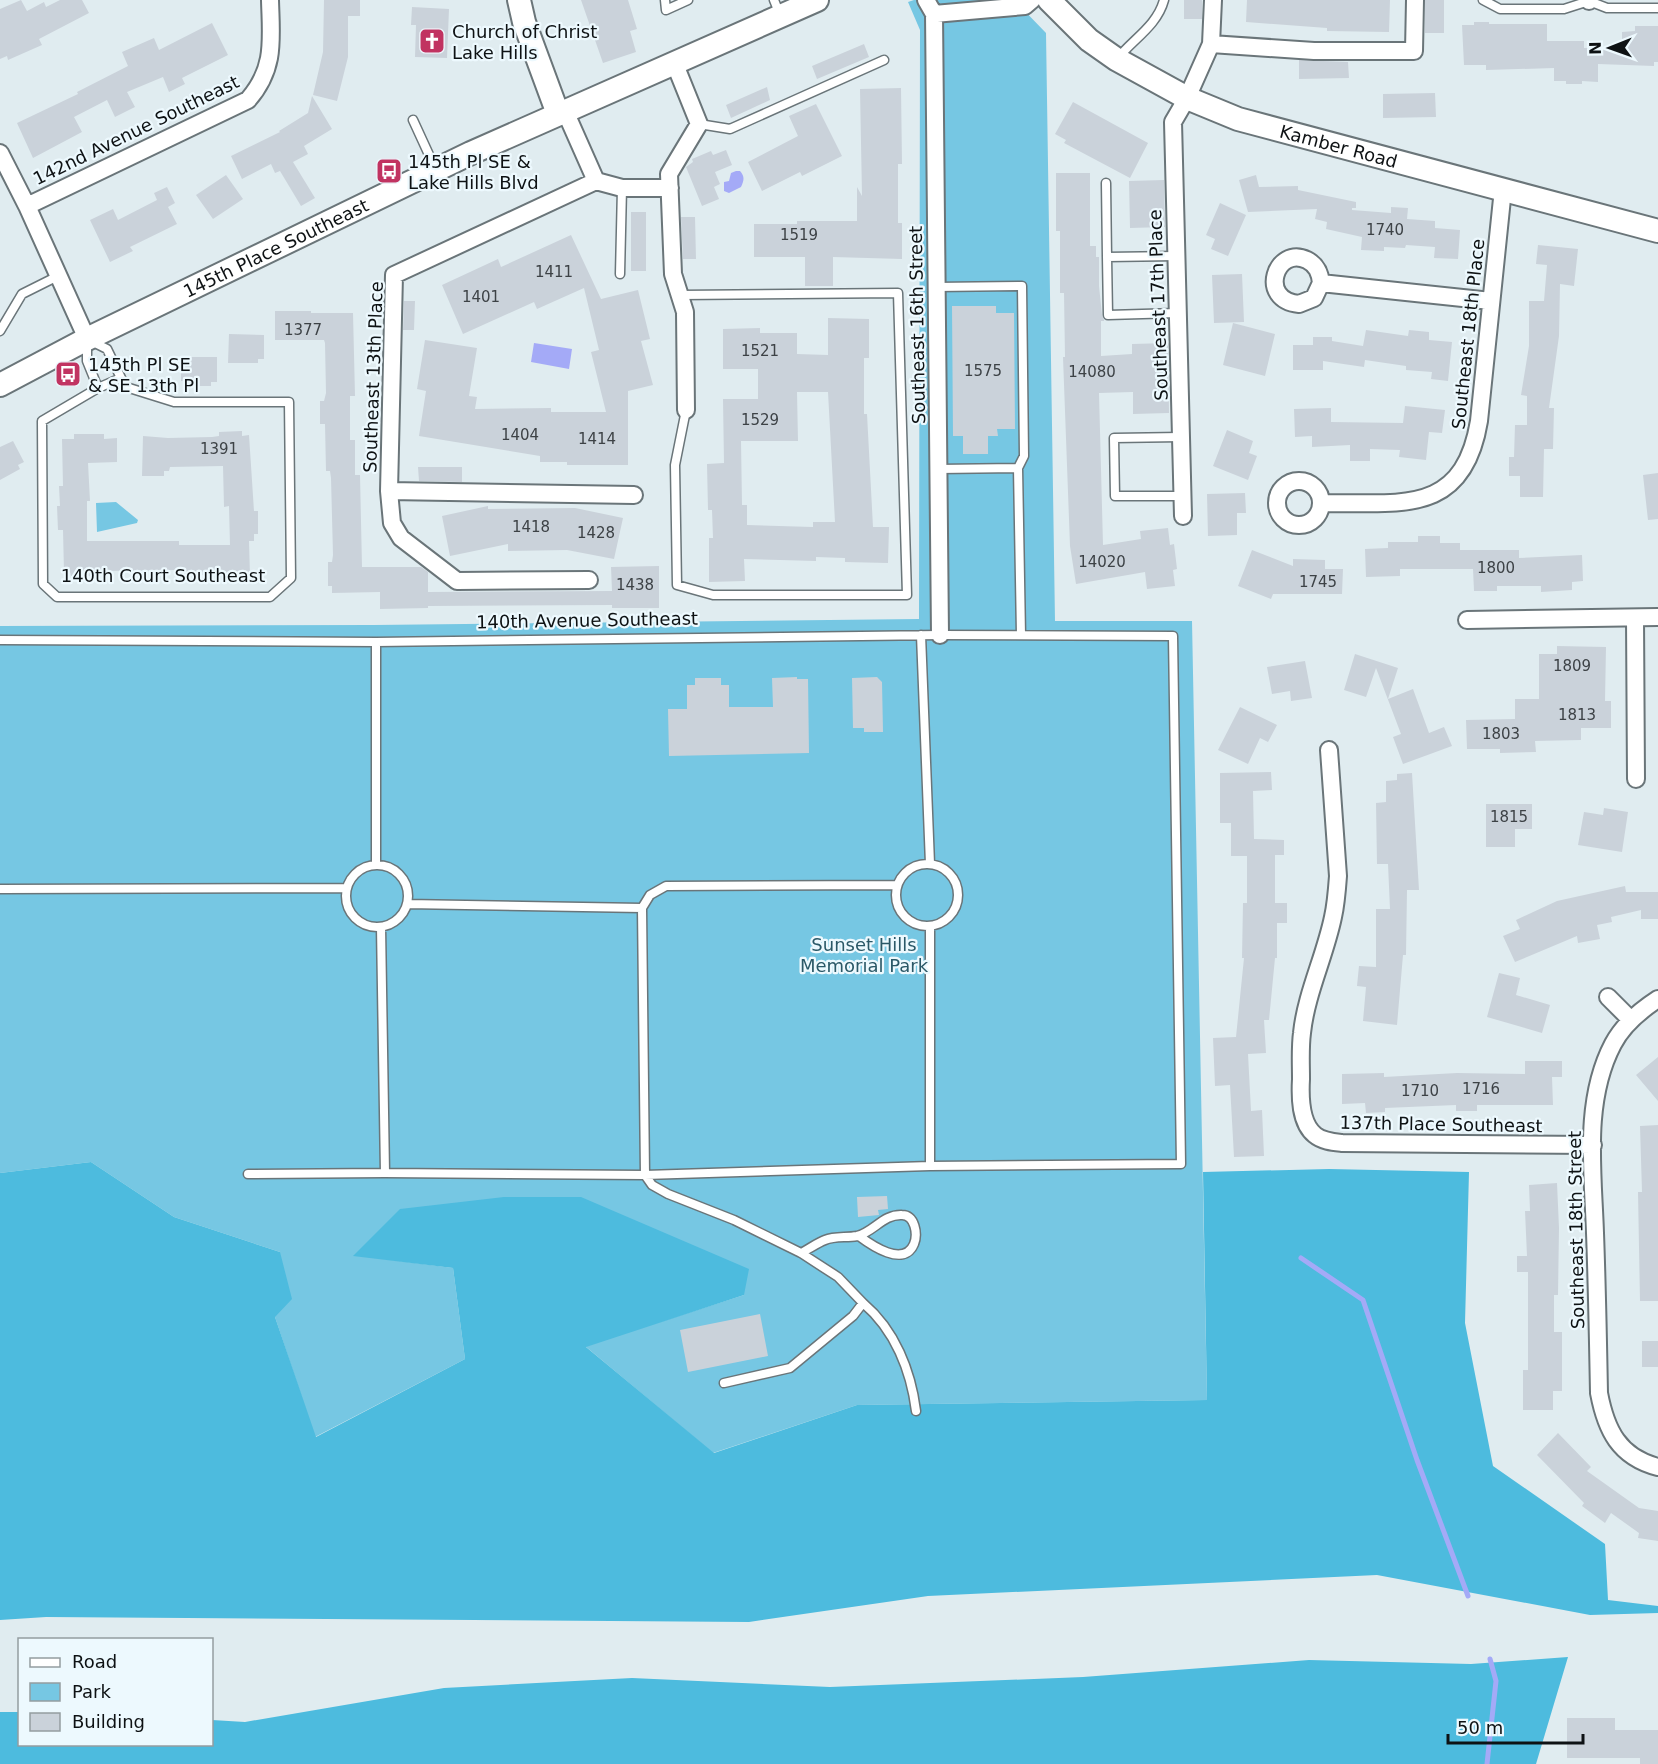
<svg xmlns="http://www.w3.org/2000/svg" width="1658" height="1764" font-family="'DejaVu Sans',sans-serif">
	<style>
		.green { fill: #76c7e3 }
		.forest { fill: #4dbbde }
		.water { fill: #a4aaf7 }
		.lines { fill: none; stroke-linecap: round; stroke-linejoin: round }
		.stream { stroke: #a4aaf7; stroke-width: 5 }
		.building { fill: #cad2da; fill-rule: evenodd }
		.lane-casing { stroke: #6a7579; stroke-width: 11 }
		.street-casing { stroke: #6a7579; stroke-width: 20 }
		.secondary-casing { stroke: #6a7579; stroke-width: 26 }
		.lane { stroke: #fff; stroke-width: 8 }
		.street { stroke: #fff; stroke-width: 16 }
		.secondary { stroke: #fff; stroke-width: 22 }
		.labels { text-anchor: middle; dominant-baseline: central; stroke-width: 4.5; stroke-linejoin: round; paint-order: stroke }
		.number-label { font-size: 15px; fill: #3d4246 }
		.poi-label { font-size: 18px; fill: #0e1214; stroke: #edf9fe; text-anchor: start }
		.street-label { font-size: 18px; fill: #0e1214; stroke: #edf9fe }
		.park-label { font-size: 18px; fill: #2a5867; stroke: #edf9fe }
	</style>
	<rect width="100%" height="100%" fill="#e0ecf0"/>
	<path class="green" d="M914,0H1014L1046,33L1055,621H1192L1207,1400L857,1405L713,1453L585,1346L744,1295L354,1255L453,1268L465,1359L315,1437L275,1317L280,1252L174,1217L91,1162L0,1173V626L374,625L919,619L920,30L908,2Z
		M116,502L138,520L137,523L97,532L96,503Z"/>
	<path class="forest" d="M91,1162L174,1217L280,1252L292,1299L275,1317L316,1437L465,1359L453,1268L353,1256L400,1209L504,1197H581L749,1269L744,1295L586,1347L714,1453L857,1405L1207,1400L1203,1172L1329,1169L1469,1172L1465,1323L1493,1466L1605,1544L1608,1600L1658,1606V1613L1590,1615L1377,1575L928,1596L749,1622L46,1617L0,1620V1173Z
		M1568,1657L1536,1764H0V1712H19L20,1744H212V1720L245,1722L444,1688L632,1678L830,1687L1083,1677L1309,1660L1471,1664Z"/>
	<path class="water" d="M736,171H740C745,177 744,180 741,187L729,193L724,191V182L729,181L731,173Z
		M534,343L572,349L569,369L531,362Z"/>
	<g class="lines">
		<path class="stream" d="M1301,1258L1363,1300L1417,1460L1468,1596
			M1487,1764L1496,1681L1490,1659"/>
	</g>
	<path class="building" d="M21,0L27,11L44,2L46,7L60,0H82L89,13L39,39L42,45L8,60L7,56L0,59V9Z
		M324,0H360V16H348V57L337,101L313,95L323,52Z
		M581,0H628L637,29L630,31L636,52L603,63Z
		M1184,0H1202V19H1184Z
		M1247,0H1390L1389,32L1327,31V28L1246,22Z
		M1425,0H1444V33H1425Z
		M412,7L449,9L447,58L415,57L416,25H411Z
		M1474,22H1489V24H1547V41H1584V48L1622,47V32L1635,31V26H1658V62H1654V66L1598,64V82L1582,81V84H1566V81H1554V68L1486,70V65H1464L1462,25H1474Z
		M212,23L228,55L182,78L185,84L169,92L163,77L127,92L135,107L115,117L107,100L74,117L82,132L33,158L17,123L78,94L77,92L128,66L122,52L154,38L159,50Z
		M864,44L869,57L817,79L812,66Z
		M1299,60L1348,62L1349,78L1299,79Z
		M767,87L770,100L731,118L726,105Z
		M901,88L902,164H898V223H902V259L833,257V286H805V257H754V224H797V221H857V187L862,196L860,89Z
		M1435,93L1436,117L1383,118V94Z
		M312,96L332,129L304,146L308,154L293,162L315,198L301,206L280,171L275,173L271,164L242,179L231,156L280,132L279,131L308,113Z
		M1073,102L1148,143L1130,178L1064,143L1066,140L1055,134Z
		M816,104L842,156L802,176L800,172L762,191L748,162L798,136L789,116Z
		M726,150L732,165L715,172L720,184L714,187L719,199L702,206L686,167L693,162L692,159L711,151L713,155Z
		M1056,173H1090V246H1096V257H1099V286L1102,315L1104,320V321H1101V356L1132,354V344L1168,343L1169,413L1133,414V392L1099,393L1103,545L1141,539L1140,531L1168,528L1170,545L1174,544L1177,569L1173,570L1175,586L1147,589L1145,572L1076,584L1070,546L1063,357H1065L1064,293H1060V231H1056Z
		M226,175L243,199L213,219L196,195Z
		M1256,175L1259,187L1298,186V190L1356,202V208H1352V210L1391,213V207L1408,208L1407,219L1435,221V228L1460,230L1458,259L1434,258L1435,247L1406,245L1405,248L1384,247V251L1361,250L1362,237L1326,229L1327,222L1315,219L1317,209L1248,212L1239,180Z
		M1164,180L1165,227L1130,228L1129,181Z
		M167,187L175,203L168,207L177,224L130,247L133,251L110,262L90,220L113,209L118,220L157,200L154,193Z
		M1220,203L1246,215L1228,256L1211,249L1215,239L1206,235Z
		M631,212H646V271H631Z
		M681,217H695L696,259H683Z
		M571,235L601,299L638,290L650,339L641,341L653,385L628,391V465H567V462H540V456L419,436L426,391L417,389L425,340L477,348L469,396L477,397L475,409L551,408V412H606L591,352L599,350L584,288L537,309L534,302L463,334L442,285L498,259L501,267Z
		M1538,245L1578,249L1574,286L1560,284L1559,336L1549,408H1554L1553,449H1544L1543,497H1520V476H1509V457H1514L1515,425H1527V396L1521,395L1529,346V301H1544L1547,265L1536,264Z
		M1242,274L1244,322L1214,323L1212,275Z
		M404,301H415L414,330H403Z
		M952,306H996V313H1014L1015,429H997L998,436H988V454H963V436H953Z
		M275,311H311V313H353L355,396H350V440H355V475H360L362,567H421L428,572V592L612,591L611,567L659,566V608H612V605L428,606V608L380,609V592L332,593V586H328V562H332L333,555L331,478L330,471H326L325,424H320V401H324L326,393L325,343L324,340H275Z
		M828,318L869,319V358H864V414H867L873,527H889L888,563L845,562V558L816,557V561L744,559L745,581L709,582V538H713L712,510H708L707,464L724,463L723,399H758V369H723V329L760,328V333H797V354L828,355ZM797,392H828L835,522H813V527L747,525V505H742L741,441H798Z
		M1233,323L1275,334L1265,376L1223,365Z
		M1366,330L1408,336L1409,330L1429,332V340L1452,342L1448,381L1431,379L1432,372L1406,370V366L1365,360L1364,367L1323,361V370H1293V345H1313V337H1332V341L1363,346Z
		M229,334L264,335V359H258V363H228Z
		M181,357H217V382H211V386H188V381H181Z
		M1405,406L1445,410L1442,433L1429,432L1426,460L1399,457L1400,450L1370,449V461H1350V445L1312,447V436L1295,437L1294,409L1331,408V422L1403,423Z
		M1227,430L1253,441L1249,453L1257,456L1248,480L1213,466Z
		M242,431V436L249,435L254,511H258V534H254V541H249L250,576H245V580H219V575H184V571L177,570L101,571L94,572V576H71L70,572H64L63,530H58L57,506H60L59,486H63L62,439H74V434H104V439L117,438V462L88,463L90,501H87V541H179V545H230L229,506L224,507L223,466L170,467L169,471H164V476H142L143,436L168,438L212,437L219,436V432Z
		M13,441L24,462L18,465L20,469L0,480V447Z
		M418,467H462V482L419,481Z
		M1658,473V519L1648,520L1643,475Z
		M1245,493L1246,513H1237V535L1208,536L1207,494Z
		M488,506V509L575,508L623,518L614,559L567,550L508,551V544L450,556L442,516Z
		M1418,536H1440V543H1460V550H1519V558L1582,555L1583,581L1572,582V590L1541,592V586H1497V591H1474L1473,569H1400V576L1366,577L1365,549L1388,548V542H1418Z
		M1252,550L1293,566V559L1325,560V569H1343L1342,594H1273L1271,599L1238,586Z
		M1557,646L1606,647L1605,701H1611V728H1581V740L1535,741L1536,752L1500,753V749H1467L1466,720L1515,719V699H1539V654H1557Z
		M1355,654L1398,668L1388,699L1413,689L1429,733L1444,727L1452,746L1403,764L1393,737L1401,734L1376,668L1366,697L1344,690Z
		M1305,661L1312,698L1291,701L1290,691L1272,694L1267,667Z
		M797,677V679H808L809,753L669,756L668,709H687V685H695V678H721V685H729V707H773L772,678Z
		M877,677L882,682L883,732H864V728H853L852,678Z
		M1240,707L1277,725L1268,742L1260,738L1248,764L1218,750Z
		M1271,772L1272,790L1253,791L1254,839L1284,840V855H1275V903H1287V923H1277V958H1275L1269,1020H1264L1266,1053L1248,1054L1251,1111L1262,1110L1264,1156L1234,1157L1230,1085L1215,1086L1213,1038L1236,1037L1244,958H1242L1243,903H1247V856H1231V823H1220V773Z
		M1412,773L1419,890H1407L1406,955H1403L1397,1025L1363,1021L1366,987L1357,986L1359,966L1376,967V909H1390L1388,864H1377L1376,803L1386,802V781L1397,780V774Z
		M1486,804H1532V829H1515V847H1486Z
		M1604,808L1628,812L1622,852L1578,845L1584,812L1603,815Z
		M1625,886L1626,892H1658V919H1641V910L1611,917L1612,922L1597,925L1600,939L1578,943L1577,936L1515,962L1503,936L1520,929L1516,920L1557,901Z
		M1499,973L1520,978L1516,995L1550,1005L1542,1033L1487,1017Z
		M1658,1057V1101L1636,1075Z
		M1525,1061H1562V1077H1552L1553,1105H1477V1111H1456V1105L1385,1108V1112L1366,1113L1365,1103L1342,1104V1074L1384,1073V1077L1457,1073L1525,1074Z
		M1658,1125V1301H1640L1638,1192H1642L1640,1126Z
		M1557,1183L1559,1228L1558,1295H1554V1332H1562V1391H1553V1410H1523V1370H1528V1272H1517V1256H1527L1525,1211H1530L1529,1185Z
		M887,1196L888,1209L878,1210L879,1215L858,1217L857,1197Z
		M760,1314L768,1356L688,1372L680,1330Z
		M1642,1341H1658V1367H1642Z
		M1558,1433L1591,1467L1587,1471L1639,1508L1658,1511V1541L1638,1538L1639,1533L1611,1513L1605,1523L1582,1506L1584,1503L1537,1455Z
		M1567,1718H1615V1730H1658V1764H1640V1758H1567Z"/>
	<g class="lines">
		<g class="lane-casing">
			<path id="lane" d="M665,0L666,10L688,0
				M774,0L780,15
				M1483,0L1500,9H1564L1589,1L1607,8H1658
				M1117,59C1133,39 1157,26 1164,0
				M413,120L436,170
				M699,124L730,129L884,60
				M1106,183L1107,257
				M1176,256L1107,257L1108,315L1177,313
				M620,274L622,188
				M936,287L1022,286L1024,456L1018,468
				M680,295L898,293L907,595H713L677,585L675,465L686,410
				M0,331L22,294L58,276
				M121,378L126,387L174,402H289L291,578L270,597H57L43,584L42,421L98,388Z
				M98,388L87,361V339L107,349L121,378
				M1181,437L1114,438L1115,496H1182
				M938,469L1018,468L1021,635
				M921,635L930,864
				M0,640L376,642L940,635L1173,636L1181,1164L930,1166V926
				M896 895a31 31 0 1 1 62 0a31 31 0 1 1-62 0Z
				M376,865V642
				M346 896a31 31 0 1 1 62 0a31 31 0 1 1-62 0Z
				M0,889L347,888
				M407,904L642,908
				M381,927L385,1173
				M248,1174L385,1173L645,1175L930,1166
				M801,1253C809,1249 817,1243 825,1240C835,1236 846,1238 857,1236C874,1232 883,1214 902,1215C915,1215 918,1234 914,1244C904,1268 871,1245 859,1236
				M863,1303C895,1330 911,1371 916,1411
				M724,1383L790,1368L853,1316L863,1303L838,1277L801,1253L734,1220L668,1194L652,1185L645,1175L642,908L650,895L666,886L897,885"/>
		</g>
		<g class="street-casing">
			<path id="street" d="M926,0L934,14L1025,6L1032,0
				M1213,0L1211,44L1314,51H1414L1415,0
				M1589,0V1
				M934,14L940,635
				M674,62L699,124L669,174L673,274L685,312L686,410
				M565,111L596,181L394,275L389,491L392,523L401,538L457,581L589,580
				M0,153L27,206L87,339
				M596,181L622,188H670
				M27,206L248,100C276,68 271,39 270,0
				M1321,283L1314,298L1299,304C1257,300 1276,245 1307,260C1317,265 1320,273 1321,283L1491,301
				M1277 503a22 22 0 1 1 44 0a22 22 0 1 1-44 0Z
				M389,491L634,495
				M1321,503C1398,502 1463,518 1479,421L1503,189
				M1183,516L1173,122L1187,98L1211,44
				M1635,618L1636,779
				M1467,620L1658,617
				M1329,750L1338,876C1337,890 1336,904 1333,917C1325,956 1306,994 1302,1033C1300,1048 1301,1064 1301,1079C1300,1097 1300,1123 1315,1135C1322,1141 1333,1142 1342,1143L1593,1145
				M1608,997L1631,1020
				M1658,999C1641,1010 1623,1025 1613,1044C1583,1101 1593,1171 1595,1233C1597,1286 1598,1340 1599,1393C1606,1430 1619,1457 1658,1467"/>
		</g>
		<g class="secondary-casing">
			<g id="secondary">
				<path d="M519,0L524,22L558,114"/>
				<path id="s1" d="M1049,0L1089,40L1116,59L1187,98L1238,119L1658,231"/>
				<path id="s2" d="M0,385L87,339L471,153L817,0"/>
			</g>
		</g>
		<use href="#lane" class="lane"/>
		<use href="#street" class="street"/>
		<use href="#secondary" class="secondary"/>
	</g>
	<defs>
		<g id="church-square" transform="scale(1.35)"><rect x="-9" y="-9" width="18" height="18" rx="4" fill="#c13361" stroke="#edf9fe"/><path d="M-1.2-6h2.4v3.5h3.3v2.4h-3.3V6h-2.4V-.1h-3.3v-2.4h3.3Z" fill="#fff"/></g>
		<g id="bus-square" transform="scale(1.35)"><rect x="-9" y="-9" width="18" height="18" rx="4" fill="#c13361" stroke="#edf9fe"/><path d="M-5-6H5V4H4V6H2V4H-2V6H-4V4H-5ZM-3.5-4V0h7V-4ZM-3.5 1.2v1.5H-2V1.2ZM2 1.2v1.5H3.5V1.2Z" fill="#fff"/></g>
	</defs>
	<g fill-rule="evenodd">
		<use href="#church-square" x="432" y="41"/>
		<use href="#bus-square" x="389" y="171"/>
		<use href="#bus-square" x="68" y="374"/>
	</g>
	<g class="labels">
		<g class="number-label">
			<text x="1385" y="230">1740</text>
			<text x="799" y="235">1519</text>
			<text x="554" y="272">1411</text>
			<text x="481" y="297">1401</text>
			<text x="303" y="330">1377</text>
			<text x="760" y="351">1521</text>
			<text x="983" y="371">1575</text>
			<text x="1092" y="372">14080</text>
			<text x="760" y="420">1529</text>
			<text x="520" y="435">1404</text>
			<text x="597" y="439">1414</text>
			<text x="219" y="449">1391</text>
			<text x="531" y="527">1418</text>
			<text x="596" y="533">1428</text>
			<text x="1102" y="562">14020</text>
			<text x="1496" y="568">1800</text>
			<text x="1318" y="582">1745</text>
			<text x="635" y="585">1438</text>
			<text x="1572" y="666">1809</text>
			<text x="1577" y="715">1813</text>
			<text x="1501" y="734">1803</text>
			<text x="1509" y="817">1815</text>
			<text x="1481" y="1089">1716</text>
			<text x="1420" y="1091">1710</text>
		</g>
		<g class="poi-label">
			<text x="452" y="31">Church of Christ<tspan x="452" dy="21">Lake Hills</tspan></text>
			<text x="408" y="161">145th Pl SE &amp;<tspan x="408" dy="21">Lake Hills Blvd</tspan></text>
			<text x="88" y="364">145th Pl SE<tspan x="88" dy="21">&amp; SE 13th Pl</tspan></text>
		</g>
		<g class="street-label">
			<text transform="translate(136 130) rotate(-26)">142nd Avenue Southeast</text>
			<text stroke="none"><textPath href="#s1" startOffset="330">Kamber Road</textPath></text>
			<text stroke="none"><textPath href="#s2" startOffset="308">145th Place Southeast</textPath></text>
			<text transform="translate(1158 305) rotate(-92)">Southeast 17th Place</text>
			<text transform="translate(917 325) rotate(-91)">Southeast 16th Street</text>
			<text transform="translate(1468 334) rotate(-84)">Southeast 18th Place</text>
			<text transform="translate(373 377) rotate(-88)">Southeast 13th Place</text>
			<text x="163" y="575">140th Court Southeast</text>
			<text transform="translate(587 620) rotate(-1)">140th Avenue Southeast</text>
			<text transform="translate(1441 1124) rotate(1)">137th Place Southeast</text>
			<text transform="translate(1576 1230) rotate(-91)">Southeast 18th Street</text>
		</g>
		<g class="park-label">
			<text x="864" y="944">Sunset Hills<tspan x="864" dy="21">Memorial Park</tspan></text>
		</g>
	</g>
	<rect x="18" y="1638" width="195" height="108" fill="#edf9fe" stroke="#949da0" stroke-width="1.5"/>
	<rect x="30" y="1658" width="30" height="9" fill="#ffffff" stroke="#949da0" stroke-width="1.5"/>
	<text x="72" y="1668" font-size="18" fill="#0e1214">Road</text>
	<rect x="30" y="1683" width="30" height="18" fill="#76c7e3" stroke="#949da0" stroke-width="1.5"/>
	<text x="72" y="1698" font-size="18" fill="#0e1214">Park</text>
	<rect x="30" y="1713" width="30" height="18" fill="#cad2da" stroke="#949da0" stroke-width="1.5"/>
	<text x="72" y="1728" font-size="18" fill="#0e1214">Building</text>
	<g transform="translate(1610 48) rotate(269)" stroke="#edf9fe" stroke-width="4.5" paint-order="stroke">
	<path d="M0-4.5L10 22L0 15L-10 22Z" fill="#0e1214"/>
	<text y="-9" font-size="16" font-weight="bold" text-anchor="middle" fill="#0e1214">N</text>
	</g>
	<path d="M1448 1734v9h135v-9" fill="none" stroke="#0e1214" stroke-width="3"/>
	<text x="1457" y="1734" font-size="18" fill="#0e1214" stroke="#edf9fe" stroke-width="4.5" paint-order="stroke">50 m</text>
</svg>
